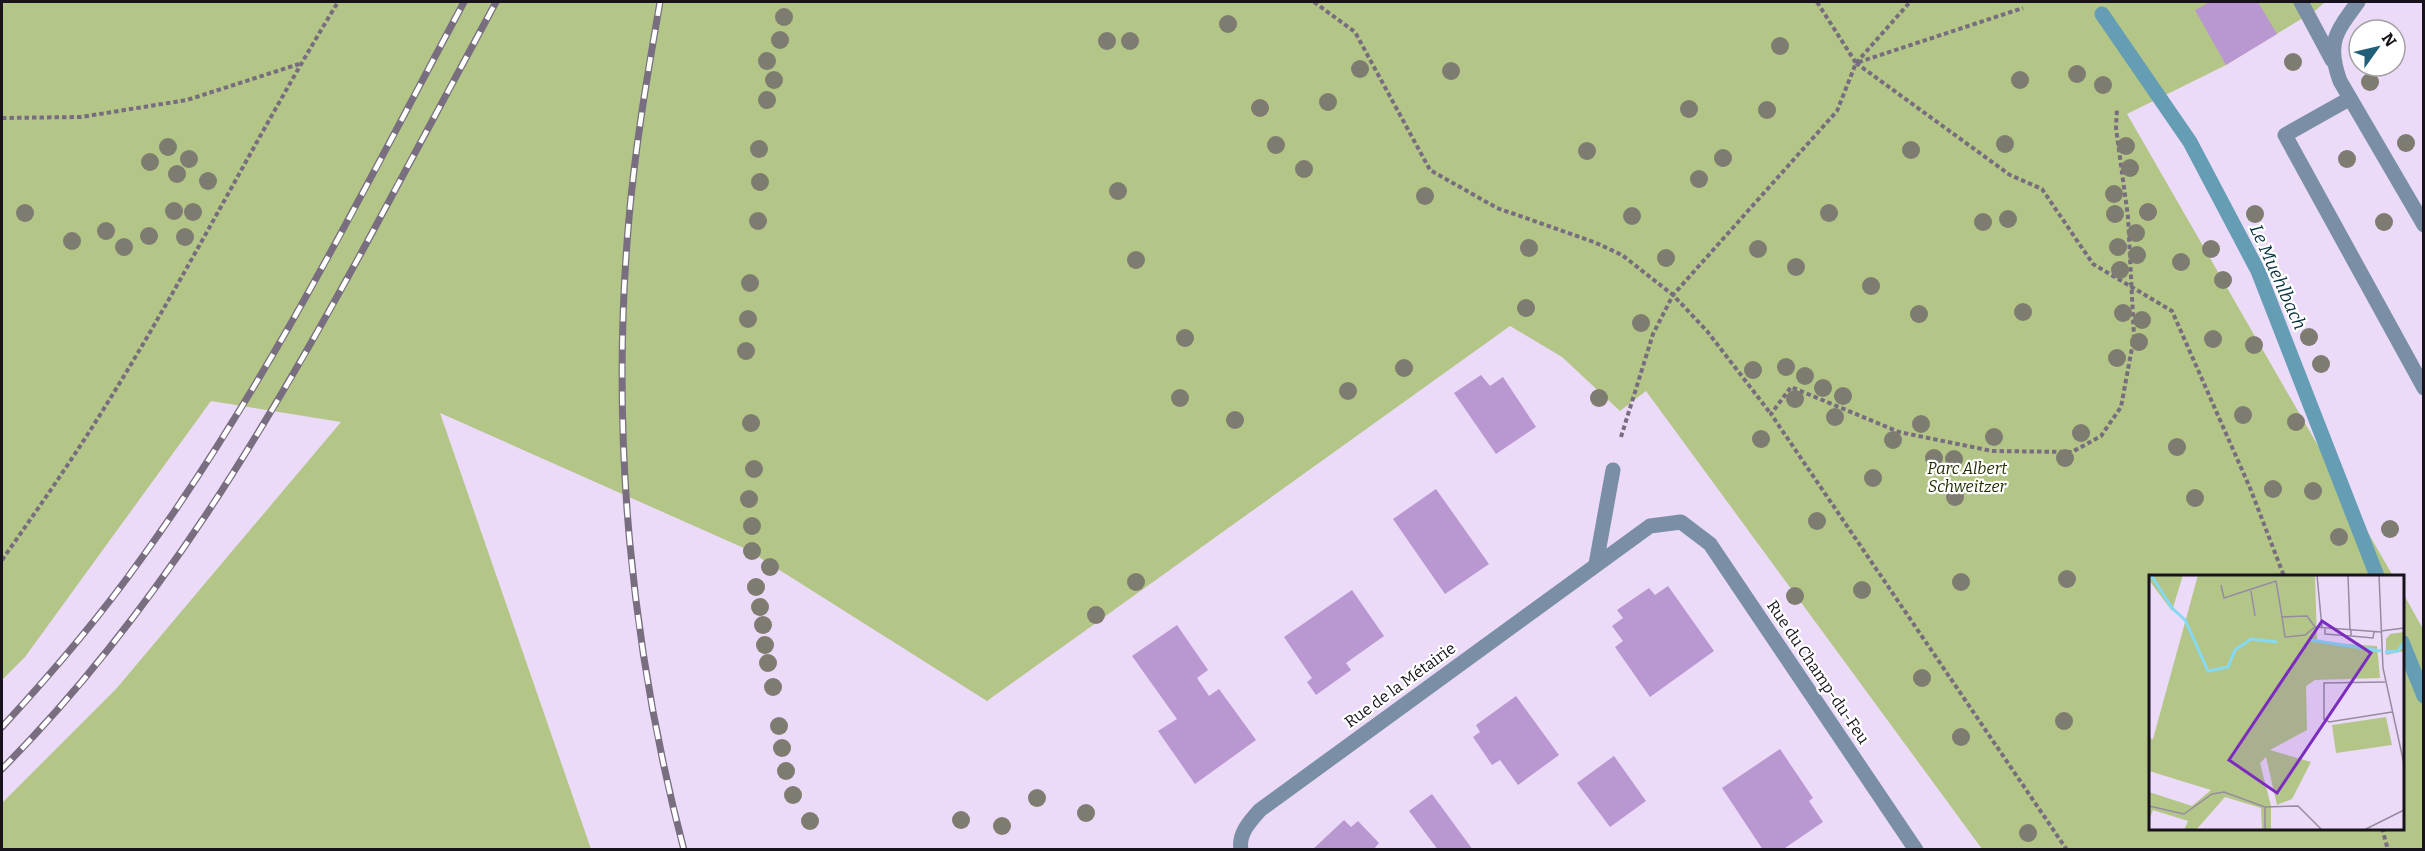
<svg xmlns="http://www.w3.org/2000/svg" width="2425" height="851" font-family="Bitter,serif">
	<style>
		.green { fill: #b3c688 }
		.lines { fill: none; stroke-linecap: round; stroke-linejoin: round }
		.stream { stroke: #649db4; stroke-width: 15 }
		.building { fill: #b997d1 }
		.path { stroke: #776d7f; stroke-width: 4; stroke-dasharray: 4.5 3; stroke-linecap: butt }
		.service { stroke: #7a8fa5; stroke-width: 15 }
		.minor { stroke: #7a8fa5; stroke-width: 15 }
		.rail-casing { stroke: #786e80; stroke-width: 7 }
		.rail { stroke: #fff; stroke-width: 4.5; stroke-dasharray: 14; stroke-linecap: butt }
		.tree { fill: #7e7c70 }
		.labels { text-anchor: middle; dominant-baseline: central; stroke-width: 4.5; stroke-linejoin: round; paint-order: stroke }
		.park-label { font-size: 16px; font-style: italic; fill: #242f00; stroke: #fff }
		.street-label { font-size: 16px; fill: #17121b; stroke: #fff }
		.water-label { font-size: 18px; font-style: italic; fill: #08323d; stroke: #fff }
		.inset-river { fill: none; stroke: #85d9f5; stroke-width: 3 }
		.inset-road { fill: none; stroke: #968ba0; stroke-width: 1.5 }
		.view { fill: #7b2cbf; fill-opacity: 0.15; stroke: #7b2cbf; stroke-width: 3 }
		.inset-edge { fill: none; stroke: #17121b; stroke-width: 3 }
	</style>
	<rect width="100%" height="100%" fill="#ebdbf8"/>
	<path class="green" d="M2,2H2325L2316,10L2226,65L2127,114L2393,576H2150V828H2402L2403,593L2423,629V849H1982L1646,391L1620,411L1562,357L1510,326L987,701L746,549L440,413L591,849H2V803L116,689L341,422L211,401L25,657L2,680Z"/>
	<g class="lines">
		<path class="stream" d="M2102,14L2190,142L2258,271L2377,576
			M2402,642L2424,696"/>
	</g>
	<path class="building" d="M2210,2H2258L2277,34L2226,65L2195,10Z
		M1481,375L1490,386L1503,377L1536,427L1496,454L1454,393Z
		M1436,489L1489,564L1445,594L1393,519Z
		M1668,586L1714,651L1650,697L1615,647L1623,641L1612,626L1623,618L1617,610L1627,603L1649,588L1655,595Z
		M1352,590L1384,636L1346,663L1351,670L1316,695L1307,682L1312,678L1284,637Z
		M1177,625L1208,670L1197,678L1209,696L1219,689L1256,740L1195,784L1158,731L1177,719L1132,656Z
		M1516,696L1559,755L1518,785L1500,760L1492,765L1473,737L1480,732L1476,725Z
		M1780,749L1813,798L1809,801L1823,822L1782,850H1763L1722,788Z
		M1614,756L1646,801L1610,827L1577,783Z
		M1432,794L1473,850H1438L1409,811Z
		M1344,820L1351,827L1358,821L1379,843L1373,850H1312Z"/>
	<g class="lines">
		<path class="path" d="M1314,2L1355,32L1430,170L1497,208L1594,242L1622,255L1673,295L1707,331L1771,414
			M1817,2L1856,63L2023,8
			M1856,63L2010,175L2042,189L2093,264L2172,311L2250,488L2284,576
			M2,118L81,117L187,100L299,64
			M1621,437L1653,334L1673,295L1837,111L1856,63L1910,2
			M2,560C35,513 68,466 98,418C184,282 255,138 338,2
			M2382,828L2388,850
			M2067,850L1771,414L1791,387L1899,432L1992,451L2072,452L2101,436L2121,407L2134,337L2128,217L2116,128L2117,108"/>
		<path class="service" d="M2301,2L2332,60
			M2349,99L2285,135L2424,388"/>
		<path class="minor" d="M2358,2C2336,32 2326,43 2340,81L2424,225
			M1596,564L1613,470
			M1241,850C1238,834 1250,821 1260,810L1650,526L1681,522L1710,544L1916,850"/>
		<g class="rail-casing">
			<path id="rail" d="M660,2C647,77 634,153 628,230C611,437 631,649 684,850
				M2,727C51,674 99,618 141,559C267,385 363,191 464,2
				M2,769C157,613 268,425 372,233C413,156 455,79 496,2"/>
		</g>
		<use href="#rail" class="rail"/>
	</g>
	<g class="tree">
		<circle cx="784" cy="17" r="9"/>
		<circle cx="1228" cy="24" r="9"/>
		<circle cx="780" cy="40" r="9"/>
		<circle cx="1107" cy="41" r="9"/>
		<circle cx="1130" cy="41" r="9"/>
		<circle cx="1780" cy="46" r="9"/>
		<circle cx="767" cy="61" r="9"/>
		<circle cx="2293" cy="62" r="9"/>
		<circle cx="1360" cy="69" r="9"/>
		<circle cx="1451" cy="71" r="9"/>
		<circle cx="2077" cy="74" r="9"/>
		<circle cx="774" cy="80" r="9"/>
		<circle cx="2020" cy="80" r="9"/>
		<circle cx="2370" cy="82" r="9"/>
		<circle cx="2103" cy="85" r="9"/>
		<circle cx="767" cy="100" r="9"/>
		<circle cx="1328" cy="102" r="9"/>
		<circle cx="1260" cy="108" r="9"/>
		<circle cx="1689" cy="109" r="9"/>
		<circle cx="1767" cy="110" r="9"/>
		<circle cx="2406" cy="143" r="9"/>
		<circle cx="2005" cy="144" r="9"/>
		<circle cx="1276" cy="145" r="9"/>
		<circle cx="2126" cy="146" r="9"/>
		<circle cx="168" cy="147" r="9"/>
		<circle cx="759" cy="149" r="9"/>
		<circle cx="1911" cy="150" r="9"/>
		<circle cx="1587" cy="151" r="9"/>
		<circle cx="1723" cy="158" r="9"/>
		<circle cx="189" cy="159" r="9"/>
		<circle cx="2347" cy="159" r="9"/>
		<circle cx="150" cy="162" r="9"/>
		<circle cx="2130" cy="168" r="9"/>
		<circle cx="1304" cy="169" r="9"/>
		<circle cx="177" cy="174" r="9"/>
		<circle cx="1699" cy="179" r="9"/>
		<circle cx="208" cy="181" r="9"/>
		<circle cx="760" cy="182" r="9"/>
		<circle cx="1118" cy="191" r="9"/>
		<circle cx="2114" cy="194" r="9"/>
		<circle cx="1425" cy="196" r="9"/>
		<circle cx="174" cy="211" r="9"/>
		<circle cx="193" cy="212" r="9"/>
		<circle cx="2148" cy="212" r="9"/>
		<circle cx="25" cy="213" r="9"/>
		<circle cx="1829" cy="213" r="9"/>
		<circle cx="2115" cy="214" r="9"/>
		<circle cx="2255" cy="214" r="9"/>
		<circle cx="1632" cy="216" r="9"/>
		<circle cx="2008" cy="219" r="9"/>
		<circle cx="758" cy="221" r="9"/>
		<circle cx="1983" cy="222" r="9"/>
		<circle cx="2384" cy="222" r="9"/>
		<circle cx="106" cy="231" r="9"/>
		<circle cx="2136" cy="233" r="9"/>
		<circle cx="149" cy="236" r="9"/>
		<circle cx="185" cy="237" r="9"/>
		<circle cx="72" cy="241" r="9"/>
		<circle cx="124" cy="247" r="9"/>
		<circle cx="2118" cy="247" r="9"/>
		<circle cx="1529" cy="248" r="9"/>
		<circle cx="1758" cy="249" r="9"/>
		<circle cx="2211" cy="249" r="9"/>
		<circle cx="2137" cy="255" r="9"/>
		<circle cx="1666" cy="258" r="9"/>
		<circle cx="1136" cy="260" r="9"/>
		<circle cx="2181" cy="262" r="9"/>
		<circle cx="1796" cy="267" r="9"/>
		<circle cx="2120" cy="270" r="9"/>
		<circle cx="2223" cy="280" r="9"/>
		<circle cx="750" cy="283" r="9"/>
		<circle cx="1871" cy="286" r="9"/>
		<circle cx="1526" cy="308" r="9"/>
		<circle cx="2023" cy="312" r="9"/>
		<circle cx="2123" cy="313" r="9"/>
		<circle cx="1919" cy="314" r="9"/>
		<circle cx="748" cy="319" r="9"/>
		<circle cx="2142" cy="320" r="9"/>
		<circle cx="1641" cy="323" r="9"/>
		<circle cx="2309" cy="337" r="9"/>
		<circle cx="1185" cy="338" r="9"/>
		<circle cx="2213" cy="339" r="9"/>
		<circle cx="2139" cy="342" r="9"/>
		<circle cx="2254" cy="345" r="9"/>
		<circle cx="746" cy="351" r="9"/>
		<circle cx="2117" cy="358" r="9"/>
		<circle cx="2321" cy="364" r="9"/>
		<circle cx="1786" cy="367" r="9"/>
		<circle cx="1404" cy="368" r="9"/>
		<circle cx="1753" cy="370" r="9"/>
		<circle cx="1805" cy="376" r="9"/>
		<circle cx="1823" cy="388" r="9"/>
		<circle cx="1348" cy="391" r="9"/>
		<circle cx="1843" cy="396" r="9"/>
		<circle cx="1180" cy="398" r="9"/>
		<circle cx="1599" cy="398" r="9"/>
		<circle cx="1795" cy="399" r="9"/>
		<circle cx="2243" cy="415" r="9"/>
		<circle cx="1835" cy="417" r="9"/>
		<circle cx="1235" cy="420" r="9"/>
		<circle cx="2296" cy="422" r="9"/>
		<circle cx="751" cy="423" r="9"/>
		<circle cx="1921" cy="424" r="9"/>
		<circle cx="2081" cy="433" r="9"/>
		<circle cx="1994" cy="437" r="9"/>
		<circle cx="1761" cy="439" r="9"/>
		<circle cx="1893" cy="440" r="9"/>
		<circle cx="2177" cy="447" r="9"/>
		<circle cx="1934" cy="458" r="9"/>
		<circle cx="2065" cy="458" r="9"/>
		<circle cx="1954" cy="459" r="9"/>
		<circle cx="754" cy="469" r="9"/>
		<circle cx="1873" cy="478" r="9"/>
		<circle cx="2273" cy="489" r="9"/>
		<circle cx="2313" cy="491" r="9"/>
		<circle cx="1955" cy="497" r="9"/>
		<circle cx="2195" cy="498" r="9"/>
		<circle cx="749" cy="499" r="9"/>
		<circle cx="1817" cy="521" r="9"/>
		<circle cx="752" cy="526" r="9"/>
		<circle cx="2390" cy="529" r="9"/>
		<circle cx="2339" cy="537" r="9"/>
		<circle cx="752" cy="551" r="9"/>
		<circle cx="770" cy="567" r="9"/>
		<circle cx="2067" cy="579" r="9"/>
		<circle cx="1136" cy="582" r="9"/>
		<circle cx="1961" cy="582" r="9"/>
		<circle cx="756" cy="587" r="9"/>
		<circle cx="1862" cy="590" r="9"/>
		<circle cx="1795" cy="596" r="9"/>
		<circle cx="760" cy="607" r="9"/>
		<circle cx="1096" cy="615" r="9"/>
		<circle cx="763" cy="625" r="9"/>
		<circle cx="765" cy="645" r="9"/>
		<circle cx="768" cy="663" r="9"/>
		<circle cx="1922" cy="678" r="9"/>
		<circle cx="773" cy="687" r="9"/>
		<circle cx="2064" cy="721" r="9"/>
		<circle cx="779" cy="726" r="9"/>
		<circle cx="1961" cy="737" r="9"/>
		<circle cx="782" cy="748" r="9"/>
		<circle cx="786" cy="771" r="9"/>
		<circle cx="793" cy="795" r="9"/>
		<circle cx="1037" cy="798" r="9"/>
		<circle cx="1086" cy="813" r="9"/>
		<circle cx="961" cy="820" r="9"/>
		<circle cx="810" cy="821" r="9"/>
		<circle cx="1002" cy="826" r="9"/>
		<circle cx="2028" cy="833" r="9"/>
	</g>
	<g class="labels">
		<g class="park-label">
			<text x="1967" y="468">Parc Albert<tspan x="1967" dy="18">Schweitzer</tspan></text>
		</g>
		<g class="street-label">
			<text transform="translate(1818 672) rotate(56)">Rue du Champ-du-Feu</text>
			<text transform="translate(1400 685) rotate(-36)">Rue de la Métairie</text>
		</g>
		<g class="water-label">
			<text transform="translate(2278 277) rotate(66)">Le Muehlbach</text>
		</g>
	</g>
	<g transform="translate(2149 575)">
		<rect width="255" height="255" fill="#ebdbf8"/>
		<path d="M0,0H34L23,36L0,5ZM49,0H166L168,67L228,71L231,103L166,105L157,111L158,155L121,175L162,187L143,224L128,230L117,182L111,188L122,231V255H113L112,233L76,222L47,255H35L39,246L4,235L0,245V217L43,231L62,215L0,196V163L4,164ZM255,57V76L237,80V64L241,59ZM237,142L243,170L187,178L183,150Z" fill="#b3c688"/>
		<path class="inset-river" d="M2,0L23,33L36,45L59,96L79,92L86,75L102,64L128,67M162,65L232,76M236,77L249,76L255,67"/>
		<path class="inset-road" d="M168,0L173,53M199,0L201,55M230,0L234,93L255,189M72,10L75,23L127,6L133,42M102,16L106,41M166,52L158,41L133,42L136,62L156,60L166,52L232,57M176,54V59L202,61V55M232,56L255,53M202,61L224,63L225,57M236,107L175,108V144L180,147L243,137M0,231L35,239L63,219L75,217L116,232L149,231L173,255M116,232V255M215,255L255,235"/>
		<path class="view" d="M173,46L222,78L128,218L80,185Z"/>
		<rect width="255" height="255" class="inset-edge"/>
	</g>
	<rect width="2425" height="851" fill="none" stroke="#17121b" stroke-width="6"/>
	<g transform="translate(2377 48) rotate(56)"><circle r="28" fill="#ffffff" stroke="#a2a0a4" stroke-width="1.5"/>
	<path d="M0-4.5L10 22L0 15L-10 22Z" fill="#215f76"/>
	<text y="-9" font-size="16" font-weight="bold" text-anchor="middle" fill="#17121b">N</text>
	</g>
</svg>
